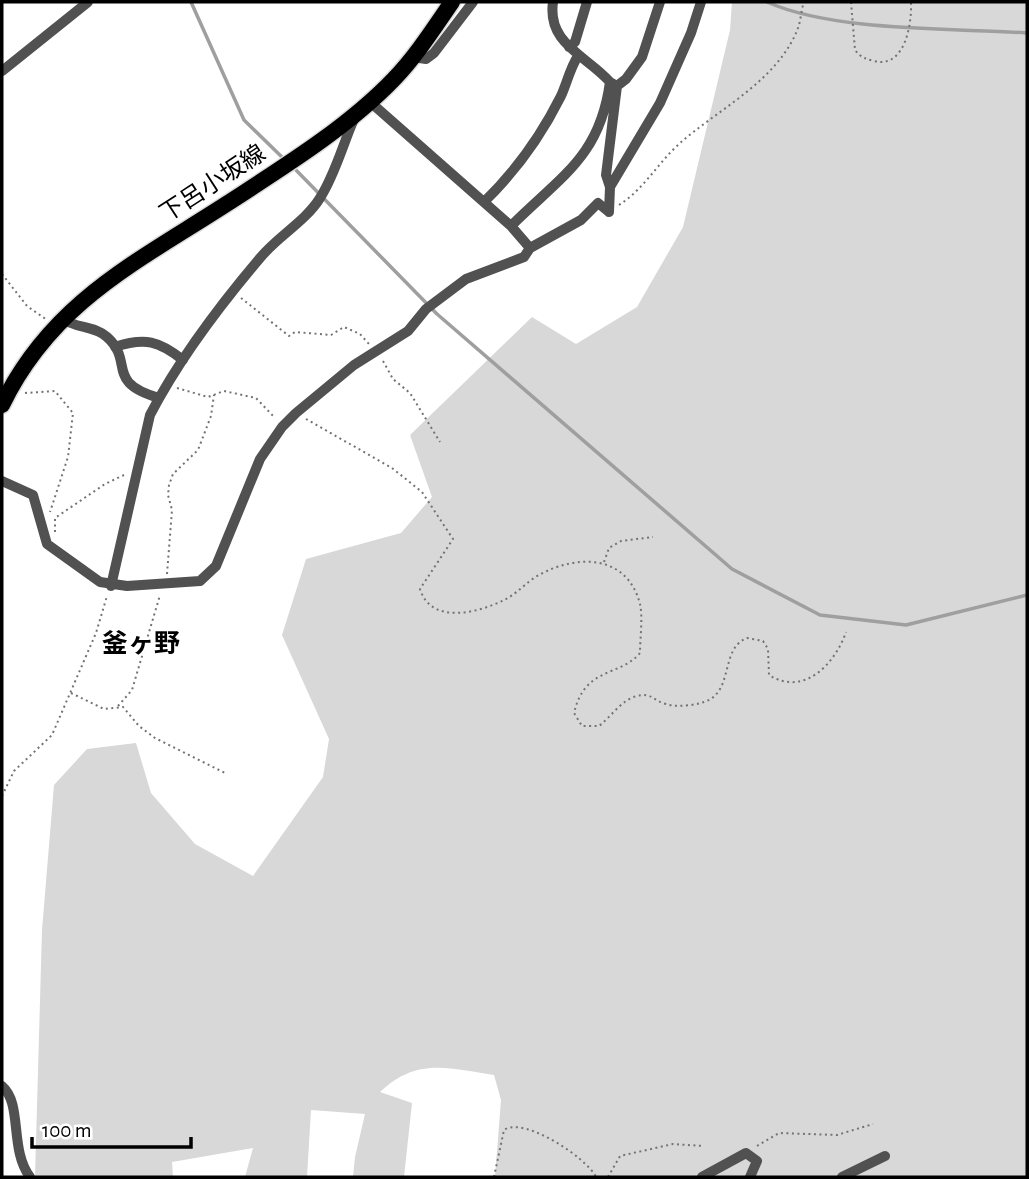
<svg xmlns="http://www.w3.org/2000/svg" width="1029" height="1179" font-family="'Alegreya Sans','Noto Sans JP',sans-serif">
	<style>
		.green { fill: #d8d8d8 }
		.lines { fill: none; stroke-linecap: round; stroke-linejoin: round }
		.stream { stroke: #9f9f9f; stroke-width: 3.5 }
		.primary-casing { stroke: #dbdbdb; stroke-width: 19 }
		.path { stroke: #737373; stroke-width: 2; stroke-dasharray: 2 3.5; stroke-linecap: butt }
		.street { stroke: #515151; stroke-width: 10 }
		.primary { stroke: #000; stroke-width: 16 }
		.labels { text-anchor: middle; dominant-baseline: central; stroke-width: 5; stroke-linejoin: round; paint-order: stroke }
		.street-label { font-size: 24px; fill: #000; stroke: #fff }
		.neighbourhood-label { font-size: 26px; font-weight: bold; fill: #000; stroke: #fff }
	</style>
	<rect width="100%" height="100%" fill="#fff"/>
	<path class="green" d="M732,2H1027V1177H495L501,1100L494,1075C448,1068 417,1057 380,1092L412,1103L404,1177H353L355,1157L365,1114L311,1110L307,1177H245L253,1148L172,1162L173,1177H35L42,930L54,785L87,749L136,743L151,793L195,844L253,876L323,777L329,739L282,635L306,559L401,533L432,497L410,435L532,317L576,344L637,307L683,227L730,30Z"/>
	<g class="lines">
		<path class="stream" d="M191,2L244,120L286,161
			M767,2C835,32 952,28 1027,33
			M292,166L437,314L732,569L820,615L906,625L1027,595"/>
		<g class="primary-casing">
			<path id="primary" d="M2,405C52,302 137,262 228,203C285,166 348,127 394,79C417,55 434,28 452,2"/>
		</g>
		<path class="path" d="M851,2L855,50C860,57 866,59 874,61C905,69 912,24 911,2
			M619,205C644,189 657,164 679,144C718,109 778,81 798,28C801,20 801,10 804,2
			M2,274L27,306L47,320
			M241,298L289,336L295,332L331,335L344,327L360,334L369,344
			M383,361L393,379L410,393L440,442
			M177,388L208,397L224,391L256,398L275,418
			M25,393L55,391L73,413L68,457L50,512
			M306,419L392,468L422,492L453,539L420,589C431,625 478,613 504,600C517,594 526,582 539,575C577,554 627,554 640,604C643,618 640,638 640,653C620,677 585,666 574,713L582,726H599C611,717 621,700 637,696C651,692 654,701 666,704C677,708 699,705 709,700C733,687 721,648 747,638L763,641L768,649L769,675C804,697 835,664 846,632
			M55,532V518L105,484L124,475
			M604,562L609,548L621,541L653,537
			M167,574L172,510L168,495L169,485L173,474L198,450L211,416L214,395
			M71,693L104,709L123,707L139,726L155,738L225,773
			M118,706L132,690L160,595
			M2,796L14,771L52,735L96,633L107,596
			M757,1146L779,1133L837,1135L873,1124
			M494,1177L504,1130C524,1116 587,1158 596,1177
			M608,1177L620,1156L673,1144L703,1146"/>
		<path class="street" d="M569,47L575,42L587,2
			M413,57L426,59L434,53L473,2
			M2,71L88,2
			M610,82L617,86L626,79L642,57L660,2
			M369,101L511,226L530,248
			M610,187L606,175L617,86
			M484,202C516,171 541,136 561,96C567,83 570,68 578,56
			M609,212L610,187L660,103L691,33L701,2
			M511,226C561,176 600,157 610,82C586,55 547,44 553,2
			M62,318C75,329 94,325 107,337C135,362 104,382 159,398
			M115,347C145,337 159,341 183,360
			M2,481L33,495L47,544L100,582L127,586L200,581L216,566L260,459L282,427L296,413L354,365L408,331L426,309L466,279L524,257L530,248L581,220L598,203L609,212
			M111,586L150,415C178,361 221,304 260,258C278,236 305,222 320,198C335,175 343,144 354,119
			M2,1086C23,1104 9,1149 30,1177
			M702,1177L746,1153L757,1161L750,1177
			M842,1177L885,1156"/>
		<use href="#primary" class="primary"/>
	</g>
	<g class="labels">
		<g class="street-label">
			<text transform="translate(213 184) rotate(-33)">下呂小坂線</text>
		</g>
		<g class="neighbourhood-label">
			<text x="141" y="644">釜ヶ野</text>
		</g>
	</g>
	<rect width="1029" height="1179" fill="none" stroke="#000000" stroke-width="7"/>
	<path d="M32 1137v10h159v-10" fill="none" stroke="#000000" stroke-width="3.5"/>
	<text x="42" y="1137" font-size="21" fill="#000000" stroke="#ffffff" stroke-width="5" paint-order="stroke">100 m</text>
</svg>
